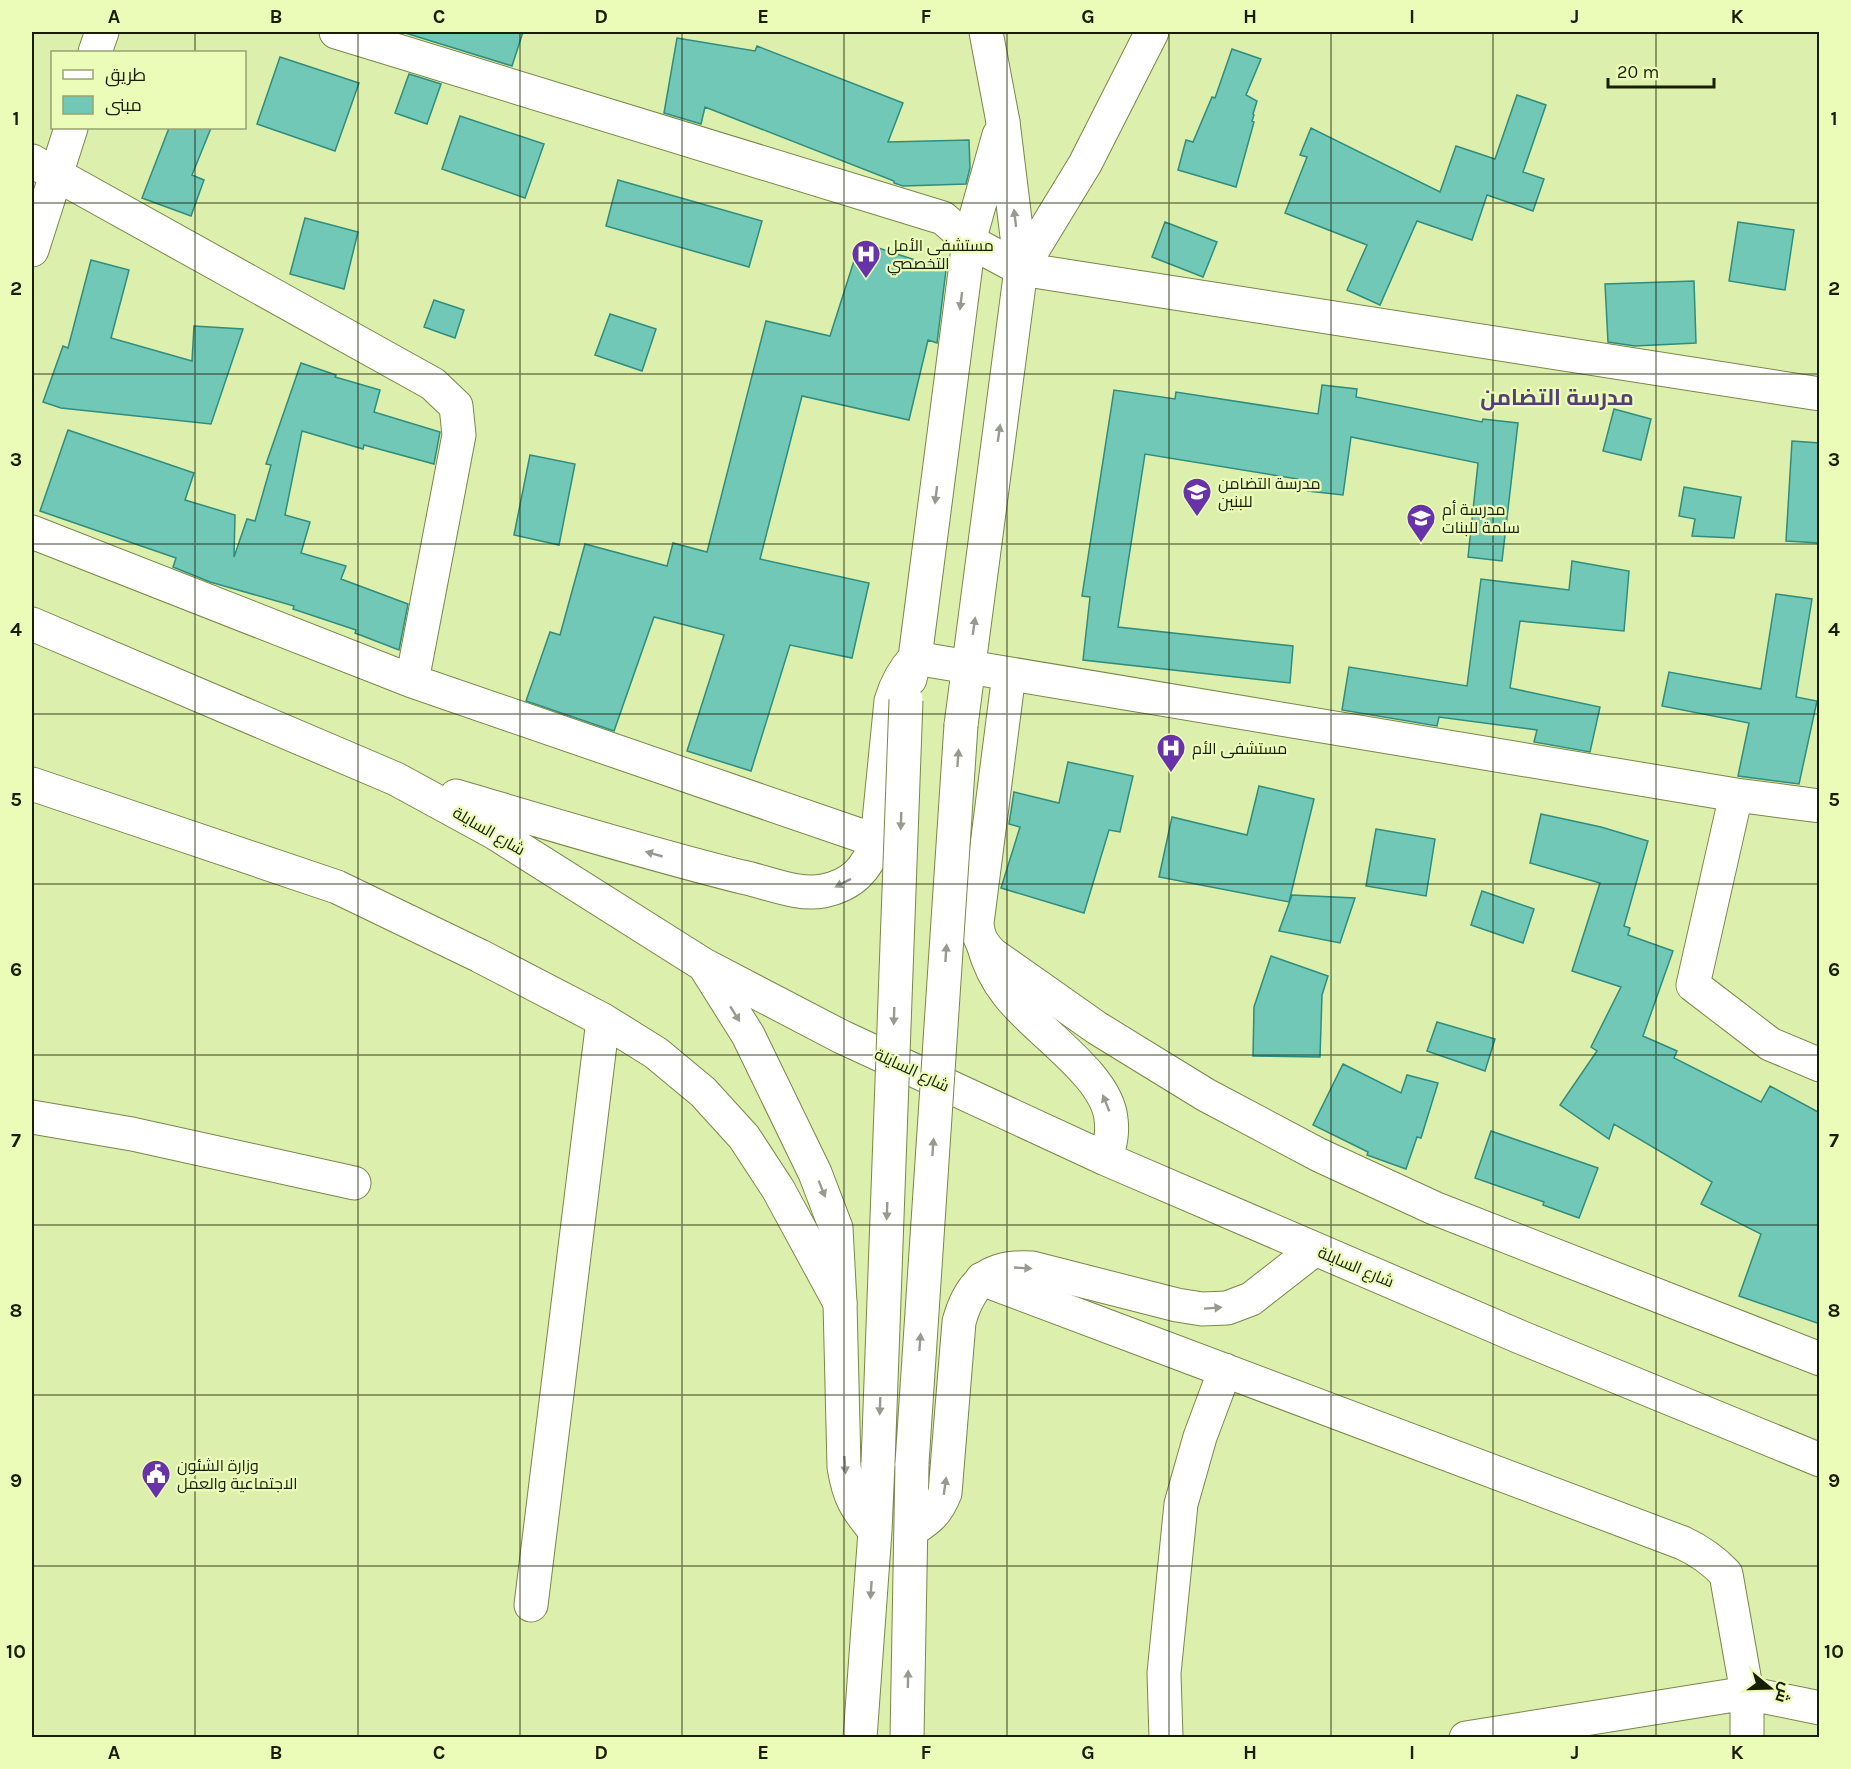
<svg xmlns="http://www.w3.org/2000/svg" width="1851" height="1769" font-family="Karla,Cairo,sans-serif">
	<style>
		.building { fill: #71c8b7; stroke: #308c7d; stroke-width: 1.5 }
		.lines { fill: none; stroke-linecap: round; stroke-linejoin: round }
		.street-casing { stroke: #788749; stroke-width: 35 }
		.secondary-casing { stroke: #788749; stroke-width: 35 }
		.street { stroke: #fff; stroke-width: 33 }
		.secondary { stroke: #fff; stroke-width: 33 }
		.secondary-bridge-casing { stroke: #788749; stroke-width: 35; stroke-linecap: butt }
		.secondary-bridge { stroke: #fff; stroke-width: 33 }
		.oneway { fill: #979a8e }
		.grid { fill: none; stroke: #181e04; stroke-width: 1.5; stroke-opacity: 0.55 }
		.labels { text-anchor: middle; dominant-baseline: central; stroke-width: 4.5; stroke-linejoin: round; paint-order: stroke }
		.poi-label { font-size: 16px; fill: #181e04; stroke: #ebfcb9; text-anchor: start }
		.street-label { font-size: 16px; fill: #181e04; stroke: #ebfcb9 }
		.district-label { font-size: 22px; font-weight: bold; fill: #553d7a; stroke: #ebfcb9 }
		.neatline { fill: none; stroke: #181e04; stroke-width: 2 }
		.grid-label { font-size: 20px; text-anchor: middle; font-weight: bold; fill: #181e04 }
	</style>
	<rect width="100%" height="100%" fill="#ddefac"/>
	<path class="building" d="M402,32H523L512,66Z
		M677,38L755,51L757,46L903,103L888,142L969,140L970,168L966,184L903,186L894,183V181L705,107L701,124L664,113Z
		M1232,49L1261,59L1246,95L1257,101L1253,114L1254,115L1252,121L1254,122L1236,187L1178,170L1186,140L1193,142L1212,97L1215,98Z
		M280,57L359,83L335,151L257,124Z
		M409,74L441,84L427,124L395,113Z
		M1517,95L1546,105L1523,172L1544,179L1533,211L1487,195L1472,240L1417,221L1380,305L1347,290L1367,245L1285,213L1307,157L1300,155L1311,128L1440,192L1456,146L1495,159Z
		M460,116L544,144L525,198L442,169Z
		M169,128H211L192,175L204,180L191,216L142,198Z
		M618,180L762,221L749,267L606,226Z
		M305,218L358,232L344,289L290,274Z
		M1165,222L1217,242L1203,277L1152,257Z
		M1738,222L1794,230L1785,290L1729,281Z
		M860,242L946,270L937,343L928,340L909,420L802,396L760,559L869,583L852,658L790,645L751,771L687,751L724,635L654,617L614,731L526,701L550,632L560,635L585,544L667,566L673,543L707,552L766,321L830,336Z
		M91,260L129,270L111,338L192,361L194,326L243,329L211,424L61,408L43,402L63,346L68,348Z
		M1694,281L1696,343L1635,346L1608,342L1605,284Z
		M434,300L464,310L455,338L424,327Z
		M610,314L656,329L642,371L595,355Z
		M301,363L336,375L335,377L380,390L374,412L440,432L434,464L364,445L363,449L302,431L285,515L310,522L301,553L346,566L341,579L408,604L399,650L355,633L356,630L293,609L294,606L210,582L173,567L176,558L40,511L68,430L194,473L185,500L235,515L234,557L247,519L255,521L271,465L266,464Z
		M1322,385L1357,389L1356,397L1482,422L1483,419L1518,423L1502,561L1468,557L1478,463L1351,437L1343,495L1308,491L1310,481L1145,454L1118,627L1293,646L1290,683L1083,660L1090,597L1082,596L1114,390L1175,399L1176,392L1318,414Z
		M1614,409L1651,419L1641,460L1603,451Z
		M1792,441L1820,443V543L1786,541Z
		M530,455L575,464L559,545L514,535Z
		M1684,487L1741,497L1734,538L1692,536L1695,519L1679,516Z
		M1572,561L1629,571L1624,631L1520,621L1510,688L1600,707L1590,752L1534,742L1537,730L1439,717L1437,726L1342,710L1349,667L1467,686L1481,579L1569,590Z
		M1776,594L1812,599L1796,697L1817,701L1799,784L1738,776L1749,723L1662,706L1669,672L1761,689Z
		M1068,762L1133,776L1120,832L1109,830L1084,913L1001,888L1020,827L1009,824L1014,792L1059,803Z
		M1259,786L1314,799L1289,902L1159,877L1172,817L1247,835Z
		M1541,814L1601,827L1648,841L1624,926L1630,928L1628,935L1673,951L1643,1036L1677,1051L1674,1058L1761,1102L1770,1086L1820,1113V1324L1739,1296L1761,1234L1701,1204L1712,1182L1614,1124L1609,1139L1560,1105L1597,1051L1591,1047L1621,987L1572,971L1600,883L1530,863Z
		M1376,829L1435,839L1426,896L1366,886Z
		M1482,891L1534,909L1523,943L1471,925Z
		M1292,895L1355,898L1340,943L1279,931Z
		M1271,956L1328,976L1322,995L1320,1057L1253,1056L1254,1007Z
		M1437,1022L1495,1039L1485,1071L1427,1051Z
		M1343,1064L1401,1093L1407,1075L1438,1083L1421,1138L1417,1137L1406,1169L1367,1155L1368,1152L1313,1125Z
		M1491,1131L1598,1168L1579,1218L1543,1205L1544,1202L1475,1178Z"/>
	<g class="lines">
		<g class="street-casing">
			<path id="street" d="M336,32L943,218L969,241L1021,269L1820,394
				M986,32L1003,122
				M95,52L102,32
				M32,161L433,384L456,406L459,435L412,681
				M32,250L71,128
				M1021,269L1085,164L1152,32
				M32,532L412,681L877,841
				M915,658L1736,795L1820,806
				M1009,674L977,923C978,937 982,944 992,954L1097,1028L1206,1095L1319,1155L1434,1208L1820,1359
				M32,784L337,887L480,956L603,1020L656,1053L703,1092L744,1137L778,1189L840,1303
				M1736,795L1693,985L1770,1044L1820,1065
				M32,1117L132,1134L354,1183
				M982,1279L1683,1543C1700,1551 1713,1560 1726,1574L1747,1693V1738
				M531,1605L603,1020
				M1166,1738L1164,1673L1181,1504L1200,1437L1225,1370
				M1466,1738L1747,1693L1820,1708"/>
		</g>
		<g class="secondary-casing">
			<path id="secondary" d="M32,624L396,779L495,833L704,965L842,1037L1106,1159L1520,1337L1820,1460
				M910,679L915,658L969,241L999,135
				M961,725L1021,269L1003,122
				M456,796C551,824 646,853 742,877C767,882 798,896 823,891C853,885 867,869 877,841L891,701C896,684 903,671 915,658
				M983,944C988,962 995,978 1007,993C1033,1029 1107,1074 1111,1119C1113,1133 1110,1145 1106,1159
				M704,965L748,1035L815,1173L836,1228L840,1303L844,1467C849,1498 856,1508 875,1531
				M912,1530C929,1519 937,1513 945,1493L959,1322C970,1282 990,1265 1032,1268L1177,1305L1202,1309L1227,1308L1251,1299L1315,1249
				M860,1738L875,1531L878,1463
				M907,1738L912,1463"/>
		</g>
		<use href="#street" class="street"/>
		<use href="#secondary" class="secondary"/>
		<g class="secondary-bridge-casing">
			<path id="secondary-bridge" d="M878,1463L906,700
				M912,1463L961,725"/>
		</g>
		<use href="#secondary-bridge" class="secondary-bridge"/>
	</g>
	<defs><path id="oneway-solid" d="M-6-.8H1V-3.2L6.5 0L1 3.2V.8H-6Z" transform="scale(1.5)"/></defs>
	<g class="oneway">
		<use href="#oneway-solid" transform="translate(1015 218) rotate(-97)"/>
		<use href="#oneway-solid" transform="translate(961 301) rotate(97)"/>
		<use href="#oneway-solid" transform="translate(999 433) rotate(-82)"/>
		<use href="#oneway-solid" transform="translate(936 495) rotate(97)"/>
		<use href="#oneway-solid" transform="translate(974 626) rotate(-82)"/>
		<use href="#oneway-solid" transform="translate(958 758) rotate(-86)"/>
		<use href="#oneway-solid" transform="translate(901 821) rotate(92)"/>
		<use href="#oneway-solid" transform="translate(654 854) rotate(-164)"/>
		<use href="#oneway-solid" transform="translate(843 883) rotate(153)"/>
		<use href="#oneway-solid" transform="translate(946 953) rotate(-86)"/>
		<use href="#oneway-solid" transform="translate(735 1014) rotate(58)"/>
		<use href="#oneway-solid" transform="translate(894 1016) rotate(92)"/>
		<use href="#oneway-solid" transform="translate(1106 1103) rotate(-112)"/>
		<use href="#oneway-solid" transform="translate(933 1147) rotate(-86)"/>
		<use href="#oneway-solid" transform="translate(822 1189) rotate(68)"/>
		<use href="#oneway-solid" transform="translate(887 1211) rotate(92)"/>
		<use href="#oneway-solid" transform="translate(1023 1268) rotate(3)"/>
		<use href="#oneway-solid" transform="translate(1213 1308) rotate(-4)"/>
		<use href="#oneway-solid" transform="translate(920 1342) rotate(-86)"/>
		<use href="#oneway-solid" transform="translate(880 1406) rotate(92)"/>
		<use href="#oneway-solid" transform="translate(845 1465) rotate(86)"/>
		<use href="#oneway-solid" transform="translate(945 1486) rotate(-82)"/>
		<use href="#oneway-solid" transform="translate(871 1590) rotate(94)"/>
		<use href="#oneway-solid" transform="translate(908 1679) rotate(-89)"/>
	</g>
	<path class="grid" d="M195,32V52M358,32V1738M520,32V1738M682,32V1738M844,32V1738M1007,32V1738M1169,32V1738M1331,32V1738M1493,32V1738M1656,32V1738M195,128V1738M32,203H1820M32,374H1820M32,544H1820M32,714H1820M32,884H1820M32,1055H1820M32,1225H1820M32,1395H1820M32,1566H1820"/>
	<defs>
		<g id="hospital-pin" transform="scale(1.5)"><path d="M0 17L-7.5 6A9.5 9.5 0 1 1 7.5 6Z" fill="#6832a9" stroke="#ebfcb9"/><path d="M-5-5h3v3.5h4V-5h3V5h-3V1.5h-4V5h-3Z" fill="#fff"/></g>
		<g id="school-pin" transform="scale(1.5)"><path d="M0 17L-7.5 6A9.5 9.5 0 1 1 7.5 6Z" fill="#6832a9" stroke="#ebfcb9"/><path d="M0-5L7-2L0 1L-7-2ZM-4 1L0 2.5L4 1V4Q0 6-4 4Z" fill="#fff"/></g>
		<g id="civic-pin" transform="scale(1.5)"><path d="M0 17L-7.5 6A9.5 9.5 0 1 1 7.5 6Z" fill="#6832a9" stroke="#ebfcb9"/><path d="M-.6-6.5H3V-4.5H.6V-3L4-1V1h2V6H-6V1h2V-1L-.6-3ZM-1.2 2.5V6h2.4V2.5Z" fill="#fff"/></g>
	</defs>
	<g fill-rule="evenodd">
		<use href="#hospital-pin" x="866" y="254"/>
		<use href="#school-pin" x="1197" y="492"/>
		<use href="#school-pin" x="1421" y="518"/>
		<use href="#hospital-pin" x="1171" y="748"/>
		<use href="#civic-pin" x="156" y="1474"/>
	</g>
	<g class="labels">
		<g class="poi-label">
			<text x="887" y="245">مستشفى الأمل<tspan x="887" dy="18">التخصصي</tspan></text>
			<text x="1218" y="483">مدرسة التضامن<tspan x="1218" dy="18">للبنين</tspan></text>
			<text x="1442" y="509">مدرسة أم<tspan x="1442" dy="18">سلمة للبنات</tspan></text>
			<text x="1192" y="748">مستشفى الأم</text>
			<text x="177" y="1465">وزارة الشئون<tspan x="177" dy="18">الاجتماعية والعمل</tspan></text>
		</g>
		<g class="street-label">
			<text transform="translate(489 831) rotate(30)">شارع السايلة</text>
			<text transform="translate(912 1070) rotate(25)">شارع السايلة</text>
			<text transform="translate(1356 1267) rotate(23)">شارع السايلة</text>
		</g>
		<g class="district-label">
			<text x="1557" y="398">مدرسة التضامن</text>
		</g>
	</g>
	<rect width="1851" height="1769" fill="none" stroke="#ebfcb9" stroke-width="66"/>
	<rect x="51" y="51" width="195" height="78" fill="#ebfcb9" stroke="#97a371" stroke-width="1.5"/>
	<rect x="63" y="70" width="30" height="9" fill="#ffffff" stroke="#97a371" stroke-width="1.5"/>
	<text x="105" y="81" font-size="18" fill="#181e04">طريق</text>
	<rect x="63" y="96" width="30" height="18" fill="#71c8b7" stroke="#97a371" stroke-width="1.5"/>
	<text x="105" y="111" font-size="18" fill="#181e04">مبنى</text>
	<g transform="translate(1770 1688) rotate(109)" stroke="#ebfcb9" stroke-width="4.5" paint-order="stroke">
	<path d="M0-4.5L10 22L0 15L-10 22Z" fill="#181e04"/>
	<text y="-9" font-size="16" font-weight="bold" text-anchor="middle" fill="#181e04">ش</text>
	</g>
	<path d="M1608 78v9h106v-9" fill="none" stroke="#181e04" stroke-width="3"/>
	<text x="1617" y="78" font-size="18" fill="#181e04" stroke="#ebfcb9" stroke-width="4.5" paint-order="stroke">20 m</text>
	<rect x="33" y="33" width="1785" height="1703" class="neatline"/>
	<g class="grid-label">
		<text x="114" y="23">A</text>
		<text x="276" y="23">B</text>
		<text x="439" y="23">C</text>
		<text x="601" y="23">D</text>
		<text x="763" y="23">E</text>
		<text x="926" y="23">F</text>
		<text x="1088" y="23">G</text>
		<text x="1250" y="23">H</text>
		<text x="1412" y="23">I</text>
		<text x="1575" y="23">J</text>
		<text x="1737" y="23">K</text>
		<text x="16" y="125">1</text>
		<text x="1834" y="125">1</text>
		<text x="16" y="295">2</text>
		<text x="1834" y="295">2</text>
		<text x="16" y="466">3</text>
		<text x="1834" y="466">3</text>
		<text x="16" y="636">4</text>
		<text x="1834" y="636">4</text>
		<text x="16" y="806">5</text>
		<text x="1834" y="806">5</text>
		<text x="16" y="976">6</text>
		<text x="1834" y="976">6</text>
		<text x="16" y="1147">7</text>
		<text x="1834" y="1147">7</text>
		<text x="16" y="1317">8</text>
		<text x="1834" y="1317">8</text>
		<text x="16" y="1487">9</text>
		<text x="1834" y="1487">9</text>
		<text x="16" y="1658">10</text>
		<text x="1834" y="1658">10</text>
		<text x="114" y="1759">A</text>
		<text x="276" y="1759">B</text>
		<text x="439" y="1759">C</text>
		<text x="601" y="1759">D</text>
		<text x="763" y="1759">E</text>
		<text x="926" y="1759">F</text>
		<text x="1088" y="1759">G</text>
		<text x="1250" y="1759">H</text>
		<text x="1412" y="1759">I</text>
		<text x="1575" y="1759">J</text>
		<text x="1737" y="1759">K</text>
	</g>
</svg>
